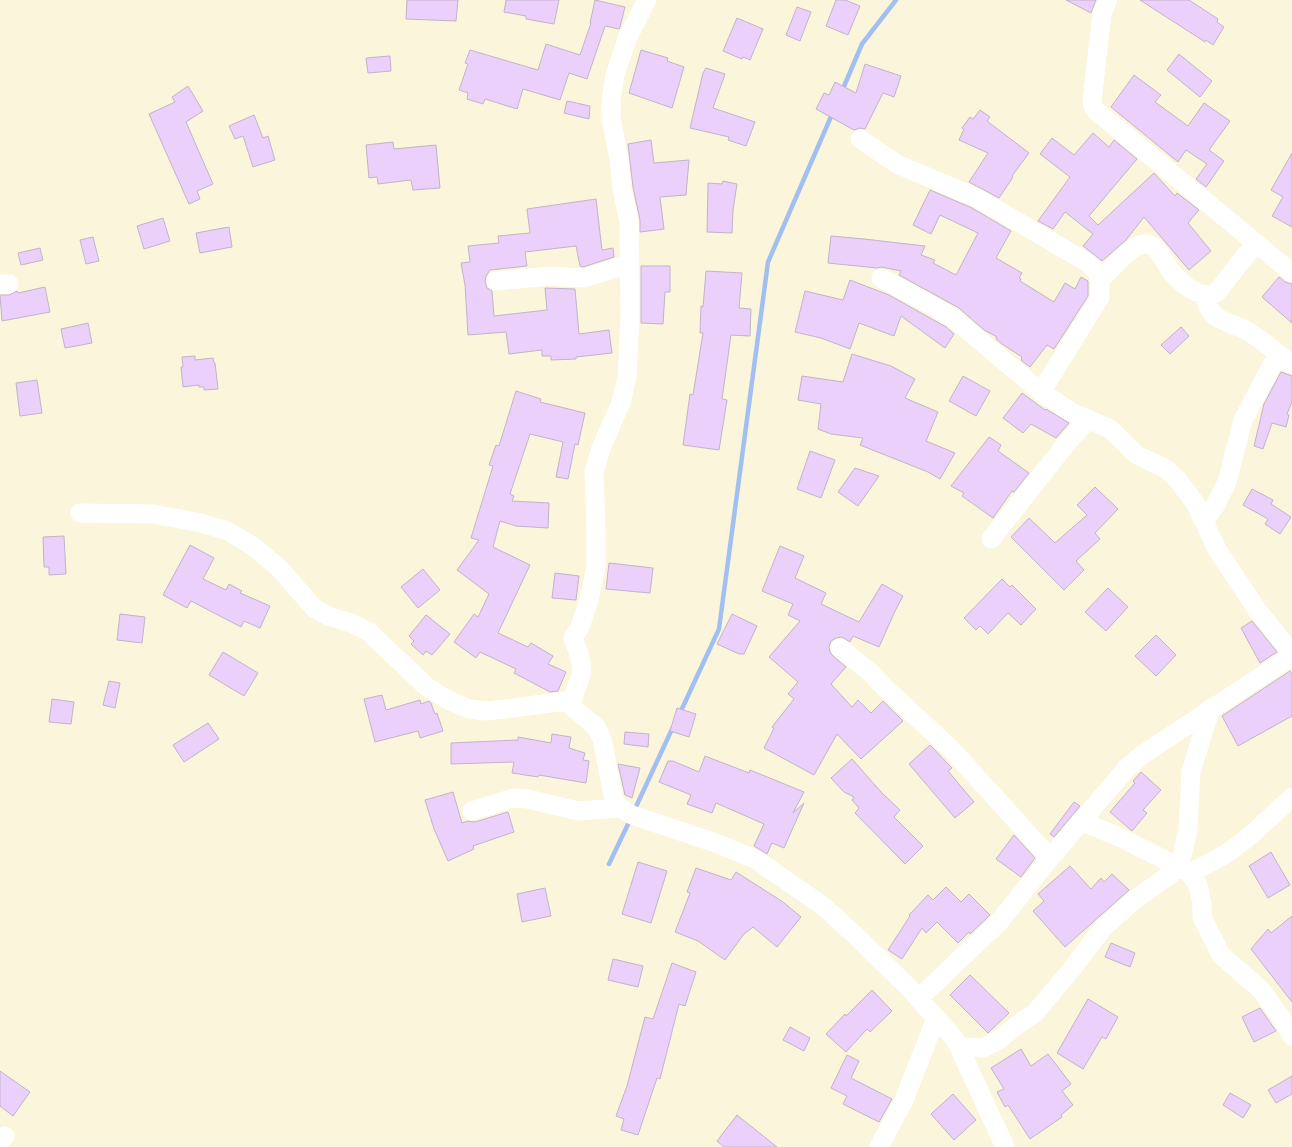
<svg xmlns="http://www.w3.org/2000/svg" width="1292" height="1147" font-family="'PT Sans Narrow',sans-serif">
	<style>
		.lines { fill: none; stroke-linecap: round; stroke-linejoin: round }
		.stream { stroke: #a2bff2; stroke-width: 4.5 }
		.building { fill: #ead0fa; stroke: #c2b4c9 }
		.minor { stroke: #fff; stroke-width: 19 }
	</style>
	<rect width="100%" height="100%" fill="#fbf5dc"/>
	<g class="lines">
		<path class="stream" d="M842,91L862,44L896,0
			M680,713L719,629L768,262L833,112
			M634,811L673,727
			M609,864L630,820"/>
	</g>
	<path class="building" d="M407,0H458L456,21L406,19Z
		M506,0H559L554,24L526,19V16L504,12Z
		M595,0L625,7L620,27L619,29L605,26L587,79L569,73L560,100L523,89L517,109L485,99L483,104L467,99L468,93L459,90L468,64L465,63L470,50L538,70L546,44L580,55L591,23H590Z
		M836,0H845L860,6L848,35L826,26Z
		M1066,0H1096L1091,13Z
		M1140,0H1189L1218,19L1217,22L1224,27L1213,45L1206,40L1205,42Z
		M797,7L811,12L800,41L786,35Z
		M737,18L763,29L750,60L743,57L742,59L723,51Z
		M641,50L668,58L667,61L684,67L672,108L629,93Z
		M1179,54L1212,81L1200,97L1167,70Z
		M390,56L391,71L368,73L366,58Z
		M865,64L901,76L894,97L883,93L865,129L860,128L854,130L816,109L824,93L829,95L835,82L856,93Z
		M706,68L725,74L713,108L755,122L746,146L728,140L729,137L690,128L703,73Z
		M1134,75L1161,95L1155,102L1188,126L1204,103L1230,121L1209,150L1224,161L1206,187L1196,179L1207,164L1186,150L1178,162L1111,107Z
		M188,86L203,111L186,122L213,184L197,191L200,199L189,204L149,114L175,102L172,97Z
		M567,101L590,106L589,119L564,113Z
		M980,110L990,117L987,121L1029,153L1012,176L1013,177L999,198L969,182L988,153L959,140L964,129L962,128L970,117L973,119Z
		M254,115L263,138L268,136L275,160L253,167L243,136L235,139L229,126Z
		M1093,133L1109,147L1114,140L1137,159L1089,216L1098,225L1154,173L1175,196L1177,193L1199,210L1188,223L1211,251L1189,270L1144,217L1126,240L1102,261L1083,246L1093,234L1065,212L1053,229L1038,221L1070,177L1040,154L1052,138L1074,155Z
		M651,140L654,163L689,160L686,195L660,197L664,229L640,232V220L633,187L628,144Z
		M393,142L394,149L436,145L440,188L413,190L411,180L378,184L377,177L369,178L366,145Z
		M1292,153V227L1272,216L1283,197L1271,190Z
		M723,181L737,184L733,210L732,233L707,232L708,183L722,184Z
		M930,190L972,208L1011,231L996,258L1022,273L1019,278L1021,279L1020,281L1054,302L1065,283L1075,289L1081,277L1088,281V296L1054,349L1047,345L1030,367L1021,360L1022,357L1002,344L996,339L997,337L984,330L959,308L899,275L901,271L881,267L877,268L828,263L831,236L864,239L925,246L921,255L935,260L933,263L956,275L978,233L940,215L931,234L913,225Z
		M596,199L602,250L613,248L614,257L583,267L580,266L576,246L525,252L527,266L490,270L486,276L485,282L487,288L492,291L494,316L547,310L545,288L575,289L579,334L609,330L612,353L576,357V359L551,360V356H542V350L509,354L506,332L468,335L465,285L461,263L470,262L468,246L499,243L498,236L530,233L527,209Z
		M163,218L170,241L144,249L137,226Z
		M229,227L232,247L200,253L196,233Z
		M93,237L99,261L86,264L80,240Z
		M40,248L43,260L21,265L18,253Z
		M641,266H670V292H665L663,324L641,323Z
		M706,271L742,273L739,308L751,309L750,336L731,335L722,399L727,400L719,450L683,445L690,394L693,395L703,333H700L701,306L703,307Z
		M1279,277L1285,282L1292,284V323L1262,297Z
		M850,280L889,295L946,327L954,334L945,348L901,316L894,336L859,323L850,349L821,338L795,332L805,291L843,300Z
		M45,287L50,312L2,321L0,295H9L17,291L18,293Z
		M88,323L92,343L65,348L61,329Z
		M1181,327L1189,336L1170,354L1161,345Z
		M852,354L891,366L915,379L905,398L938,412L926,441L955,453L940,479L928,472L860,445L863,438L831,434L818,429L821,404L798,400L802,376L843,382Z
		M195,356V360L213,358L214,363H215L218,389L204,390V387H199V385L183,387L181,367H183L182,357Z
		M1281,372L1292,376V402L1287,414L1289,415L1286,427L1272,423L1263,449L1254,446L1264,404Z
		M963,376L990,391L976,416L949,401Z
		M37,380L42,413L20,416L16,383Z
		M516,391L541,399L540,402L585,413L578,445L575,444L568,479L556,477L563,442L530,434L510,494L514,496L512,501L549,503L548,528L516,526L500,521L493,547L530,565L498,633L528,647L531,643L553,656L548,664L566,672L558,691L550,692L514,673L516,669L480,652L476,658L454,642L474,614L478,617L489,594L457,570L479,540L471,538L493,466L489,465L496,445L499,446Z
		M1022,393L1045,410L1046,409L1069,423L1056,438L1031,424L1023,433L1003,418Z
		M989,437L1001,445L998,451L1029,473L1014,492L1012,491L993,518L962,496L964,493L951,486Z
		M810,451L835,460L821,498L797,489Z
		M855,468L879,476L858,506L838,492Z
		M1095,487L1118,509L1095,533L1100,539L1076,561L1084,570L1064,590L1011,537L1029,518L1055,543L1087,515L1077,505Z
		M1252,489L1273,500L1271,504L1291,517L1280,534L1265,524L1268,519L1243,505Z
		M64,536L66,574L49,575V567H44L43,537Z
		M190,545L214,558L203,579L226,590L229,584L242,591L240,593L270,606L260,628L244,621L241,627L191,601L187,608L163,595Z
		M780,546L804,556L795,578L826,593L821,604L859,622L882,584L903,596L895,611L879,647L853,636L850,642L842,637L836,638L831,641L829,647L830,652L833,656L846,667L831,684L852,707L858,700L871,713L883,701L903,721L861,759L837,734L814,775L764,748L774,728L772,727L794,699L788,694L798,682L769,657L800,621L788,615L793,604L762,591Z
		M609,563L653,568L650,593L606,589Z
		M423,569L440,590L418,608L401,587Z
		M555,573L579,576L576,600L552,598Z
		M1002,579L1010,587L1012,585L1036,609L1021,625L1008,613L988,634L980,626L976,630L964,618Z
		M1108,588L1128,607L1106,631L1085,612Z
		M120,614L145,617L142,643L117,640Z
		M732,614L757,626L744,654H739L717,644Z
		M426,615L450,634L432,655L426,651L423,655L411,644L414,641L409,636Z
		M1252,621L1277,652L1260,663L1241,628Z
		M1156,635L1176,655L1156,676L1135,656Z
		M223,652L258,673L244,696L209,675Z
		M1290,671L1292,674V716L1238,746L1222,716Z
		M109,681L120,683L115,708L103,705Z
		M382,695L386,710L420,700L421,704L429,701L431,703L435,714L437,713L443,731L420,738L418,731L375,742L364,699Z
		M52,699L74,702L71,724L49,722Z
		M677,708L696,714L689,737L670,731Z
		M208,723L219,739L184,762L173,745Z
		M625,732L649,734L648,747L624,744Z
		M552,734L571,737L569,748L585,753L583,760L589,761L586,783L539,775L538,777L512,773L514,762L451,764V743L518,740V737L551,743Z
		M930,745L952,768L948,771L974,802L955,818L909,764Z
		M705,756L749,773L750,770L804,792L793,813L804,803L784,848L772,843L767,854L754,846L764,824L716,803L712,813L687,804L691,795L659,782L668,761H673L699,772Z
		M852,759L882,793L900,810L894,817L923,846L905,864L855,813L859,808L852,800L854,797L844,792L831,778Z
		M618,764L640,768L632,798L625,795Z
		M1141,772L1161,790L1143,810L1147,813L1132,831L1110,812L1135,783L1133,781Z
		M453,792L462,823L468,821L475,822L508,812L514,832L473,846L474,849L448,861L434,829L425,800Z
		M1074,802L1080,806L1054,837L1050,834Z
		M1014,835L1035,858L1021,877L996,859Z
		M1271,852L1290,885L1268,898L1249,866Z
		M638,862L667,871L651,923L622,914Z
		M1070,866L1091,889L1101,878L1104,882L1112,874L1129,890L1065,947L1033,911L1044,901L1038,894Z
		M696,868L731,880L736,872L783,902L801,917L777,947L753,927L744,934L725,960L698,941L675,932L690,893L687,892Z
		M946,887L961,902L969,894L990,915L970,934L969,932L958,943L937,922L926,933L922,928L902,959L888,950L910,916L909,915L928,895L933,900Z
		M545,888L551,916L522,922L517,894Z
		M1292,916V1002L1251,949L1268,929L1271,933Z
		M1111,943L1135,953L1130,967L1105,957Z
		M613,959L643,966L638,987L608,980Z
		M672,963L696,972L685,1006L679,1004L660,1079L657,1078L638,1135L621,1130L624,1119L616,1116L627,1086L645,1017L653,1019Z
		M970,975L1009,1013L988,1033L950,995Z
		M872,990L892,1011L870,1032L867,1029L846,1052L826,1034L845,1014L846,1016Z
		M1088,999L1118,1017L1106,1039L1102,1037L1083,1069L1057,1053Z
		M1260,1008L1276,1031L1254,1042L1242,1017Z
		M790,1027L810,1038L804,1051L783,1040Z
		M1021,1049L1031,1066L1048,1054L1071,1084L1062,1091L1073,1105L1061,1115L1062,1117L1030,1139L1008,1105L1005,1107L997,1092L1004,1089L991,1068Z
		M847,1055L859,1061L851,1078L892,1099L879,1122L843,1104L847,1096L831,1088Z
		M0,1071L30,1092L13,1116L0,1106Z
		M1292,1076V1094L1276,1103L1268,1090Z
		M1230,1093L1251,1105L1243,1118L1223,1105Z
		M953,1094L976,1120L954,1140L931,1114Z
		M737,1115L777,1147H724L717,1141Z"/>
	<g class="lines">
		<path class="minor" d="M647,0L627,39L615,75L611,101V118L619,159L622,189L629,222L630,318L627,377L621,403L601,448L594,472L596,529V567L589,600L580,627L573,638C577,649 584,663 581,675C579,683 574,690 573,699L565,701L596,727L602,739L614,800L620,808L632,815L713,842L755,859L823,906L856,936L910,989L954,1038L959,1047L1005,1147
			M1108,0L1102,13L1092,102L1094,109L1292,273
			M860,139L897,164L977,198L1088,263C1102,275 1099,278 1100,297L1041,392
			M881,278L926,302L953,318L1041,392L1071,412L1110,429L1137,455L1166,469L1178,480L1195,503L1218,551L1258,611L1292,653
			M496,281L550,276L584,278L629,264
			M1099,281C1109,272 1130,245 1144,244C1157,242 1164,262 1170,270C1180,283 1200,300 1216,293L1246,255L1257,244
			M0,284H9
			M1206,296C1205,303 1210,311 1215,316C1220,321 1239,326 1247,331C1263,340 1277,353 1291,364
			M80,513L153,514L201,523L228,531L254,547L279,568L315,609L328,616L351,623L369,632L427,687L448,700L469,709L486,711L505,709L565,701
			M1204,521L1215,506L1227,482L1243,420L1273,363L1284,359
			M991,539L1066,444L1088,419
			M840,648L871,673L882,685L952,750L1050,858
			M472,811L513,798L528,799L578,811L620,808
			M1081,821L1121,838L1189,872C1231,858 1261,826 1292,797
			M1189,872L1198,885L1202,904V917L1221,955L1261,990L1280,1016L1292,1036
			M920,997L999,922L1050,858L1126,769L1142,755L1292,656
			M959,1047L983,1048L997,1041L1024,1020L1034,1014L1071,970L1102,929L1133,901L1179,868L1188,830L1191,771L1211,708
			M0,1141L5,1136
			M879,1147L904,1100L936,1018"/>
	</g>
</svg>
